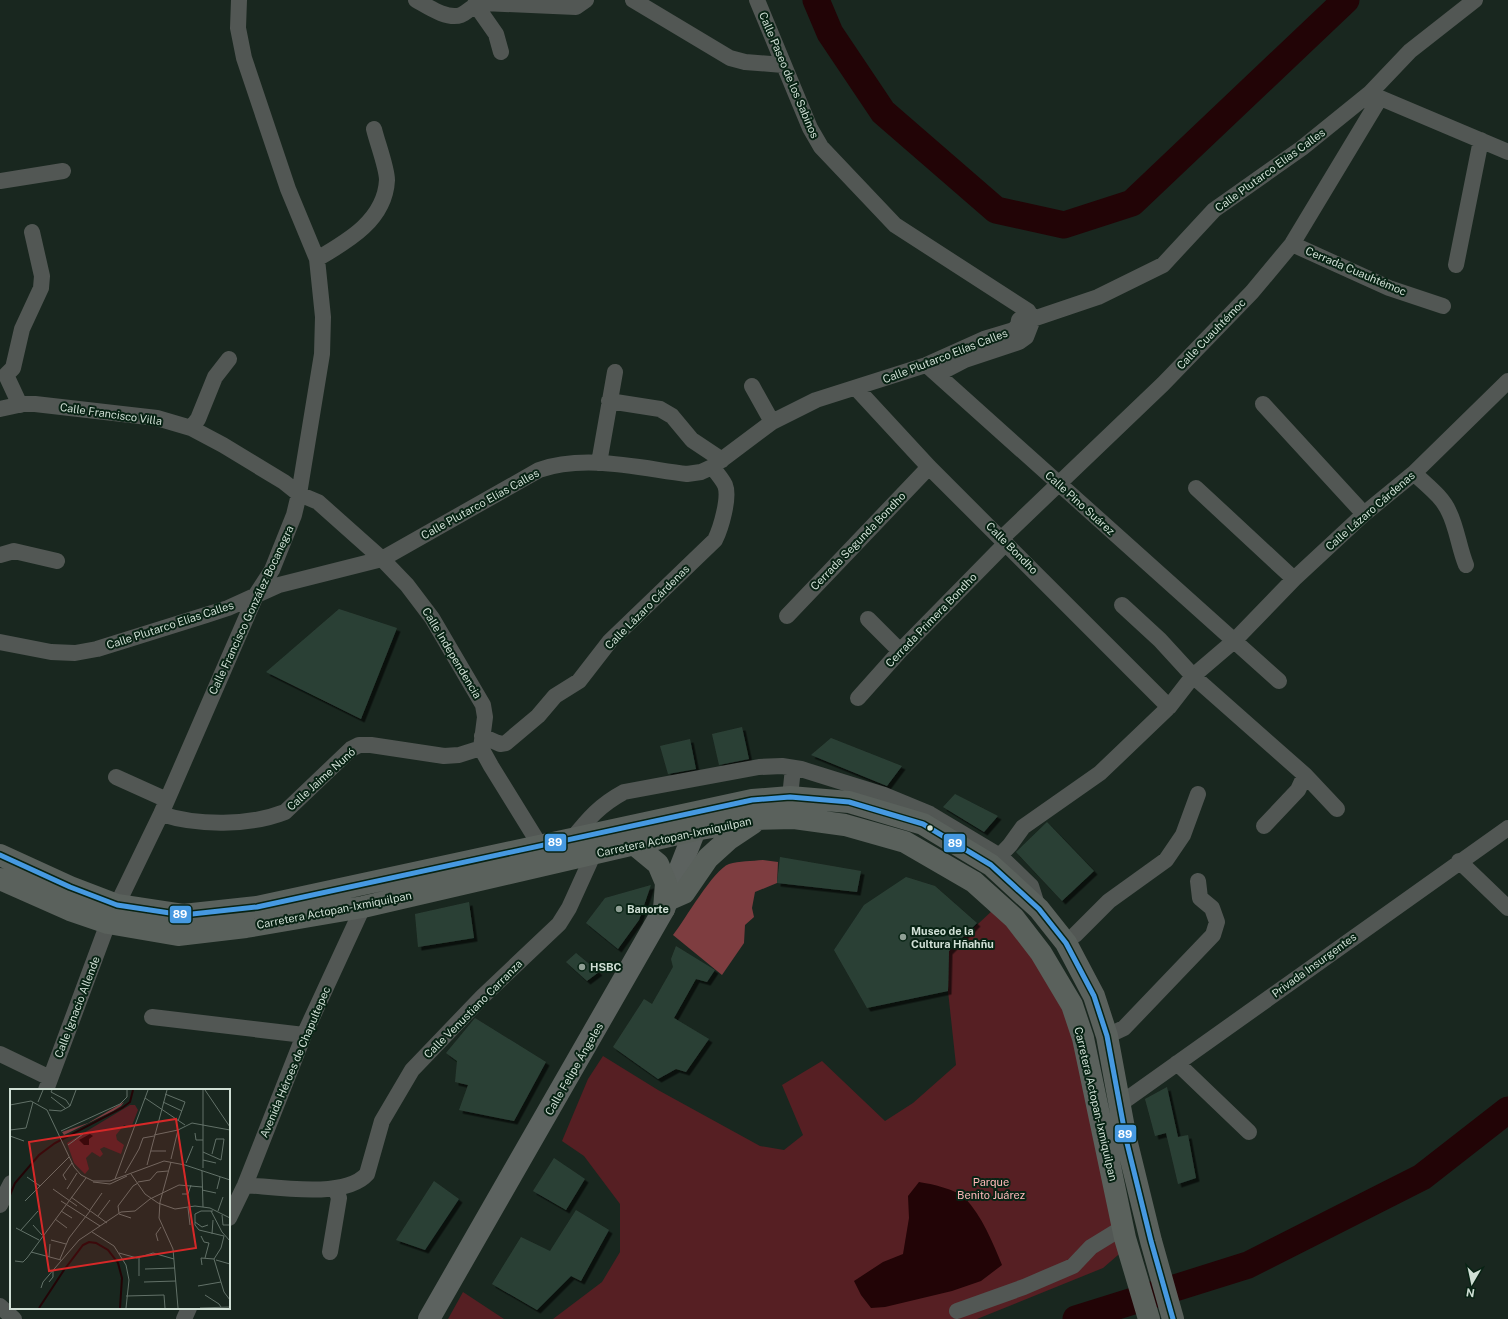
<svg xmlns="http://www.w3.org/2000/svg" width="1508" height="1319" font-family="'Public Sans',sans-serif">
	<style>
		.green { fill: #561f23 }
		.forest { fill: #7e3d40 }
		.water { fill: #220406 }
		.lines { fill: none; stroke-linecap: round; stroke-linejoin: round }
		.river { stroke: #220406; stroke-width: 27 }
		.building { fill: #2c4036; filter: url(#shadow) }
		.street { stroke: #525754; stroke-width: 16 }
		.secondary { stroke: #5c625f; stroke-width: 22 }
		.primary { stroke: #5a615c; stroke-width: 22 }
		.bus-1-casing { stroke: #082314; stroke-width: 8 }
		.bus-1 { stroke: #4699e1; stroke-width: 5 }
		.bus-dot { fill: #d0dfd5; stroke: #082314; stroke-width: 1.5 }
		.poi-dot { fill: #909f95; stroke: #082314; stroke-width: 1.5 }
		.labels { text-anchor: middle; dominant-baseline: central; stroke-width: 4; stroke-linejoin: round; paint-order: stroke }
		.street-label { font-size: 11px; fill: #d0dfd5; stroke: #082314 }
		.poi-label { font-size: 11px; font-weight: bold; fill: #d0dfd5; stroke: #082314; text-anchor: start }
		.park-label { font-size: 11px; fill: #feb8b9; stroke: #082314 }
		.inset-river { fill: none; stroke: #220406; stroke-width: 2 }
		.inset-road { fill: none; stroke: #627168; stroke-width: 1 }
		.view { fill: #d62828; fill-opacity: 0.15; stroke: #d62828; stroke-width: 2 }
		.inset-edge { fill: none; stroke: #d0dfd5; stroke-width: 2 }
		.line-badge { stroke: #082314; stroke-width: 1.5 }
		.badge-label { font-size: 11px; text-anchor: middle; font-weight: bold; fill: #fff }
	</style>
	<defs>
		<filter id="shadow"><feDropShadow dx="3.5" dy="3.5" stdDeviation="0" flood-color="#0009"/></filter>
	</defs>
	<rect width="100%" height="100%" fill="#19271f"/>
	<path class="green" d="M994,909L1054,982L1083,1038L1125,1249L1103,1268L977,1319H553L602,1282L620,1252V1204L584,1156L562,1141L588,1079L603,1056L658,1090L760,1146L784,1150L803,1135L782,1085L822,1061L885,1121L913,1103L956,1065L948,991L949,951Z
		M463,1292L504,1319H448Z"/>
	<path class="forest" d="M763,860L778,862L777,883L755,892L752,908L754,917L745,925L744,943L722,975L673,935C685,920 713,870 729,864C739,861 752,861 763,860Z"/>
	<path class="water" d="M919,1182C932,1184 955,1189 965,1198C982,1216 993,1243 1002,1265L981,1281L952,1291L885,1307L871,1308L861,1295L854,1281L883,1262L903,1254L909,1218L908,1196Z"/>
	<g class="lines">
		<path class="river" d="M816,0L830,33L883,112L996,210L1064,225L1132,203L1346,0
			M1076,1319L1248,1265L1422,1177L1508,1110"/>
	</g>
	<path class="building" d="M339,609L397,628L361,719L266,672Z
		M742,727L749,759L719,765L712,734Z
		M831,738L902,766L887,786L811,755Z
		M690,739L696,769L668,774L660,746Z
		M955,794L998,816L984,832L943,807Z
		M1047,822L1094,871L1062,901L1016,852Z
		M780,857L861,871L857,892L777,883Z
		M906,877L935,886L977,923L949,951L948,991L867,1008L834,950L864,905Z
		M651,885L639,920L618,949L586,923L605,898Z
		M469,902L474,938L418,947L415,914Z
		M676,946L715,970L707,982L696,979L674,1018L709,1039L686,1072L676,1069L658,1079L613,1047L644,999L652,1004L673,967L671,959Z
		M576,953L599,972L587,981L566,962Z
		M475,1018L546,1062L514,1121L459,1110L468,1085L455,1082L457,1061L446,1053Z
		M1167,1087L1178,1137L1188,1135L1196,1178L1178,1184L1166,1133L1155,1136L1145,1099Z
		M554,1158L585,1179L566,1210L533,1191Z
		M434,1181L459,1199L425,1250L396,1240Z
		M576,1210L609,1230L581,1281L571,1276L537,1310L492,1284L521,1237L550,1251Z"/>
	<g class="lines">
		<path class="street" d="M416,0C427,6 447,20 461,15C470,11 473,4 483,3L576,7L586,0
			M633,0L730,58L745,62L783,65
			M757,0L810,128L821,147L895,225L1028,311L1033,319L1026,337L1019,342L965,360L938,374
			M475,4L496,34L501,52
			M1371,94L1508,152
			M0,181L63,171
			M1292,244L1389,288L1443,306
			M317,259C348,241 385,220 387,180C387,168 377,142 374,129
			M1456,265L1481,140
			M1019,320L1033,319L1098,297L1163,265L1214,210L1302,148L1370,93L1410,51L1475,0
			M930,368L1279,681
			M752,386L772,422
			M856,388L929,467L1169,707
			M609,401L660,409L672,416L692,440L722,460
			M1263,404L1364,514
			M20,405L6,375L13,368L22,329L41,288L42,276L32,232
			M0,409L23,404H35L157,418L191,428L223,445L284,482L299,494L318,502L382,559L407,585L432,618L483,705L485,717L481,748L491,766L541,847
			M191,428L198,419L215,377L229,359
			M599,463L615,372
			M1414,473C1426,485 1442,496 1449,512C1457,528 1459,548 1466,565
			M1196,488L1294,579
			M1002,538L1163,384L1252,292L1292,244L1380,98
			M0,555L14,551L57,561
			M1122,605L1160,640L1193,676L1305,775L1337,809
			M787,616L929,467
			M868,619L900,651
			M0,642L51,652L75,653L97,649L206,615L228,608L279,585L382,559L539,470C585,454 639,468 687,474L701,472L712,467L772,422L816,400L926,365L984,339L1014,330L1018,325L1019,320
			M858,698L900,651L1006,543
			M482,736L500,744L506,743L538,716L555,696L579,681L610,641L715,540C721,528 730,497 725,485C722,479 716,472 712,467
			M116,777L167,800
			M790,797L793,768
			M161,814C198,826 249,826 285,812L351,749L359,745H371L444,756L459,755L481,748
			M1264,826L1298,790L1305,775
			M572,839C589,818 600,805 624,792L759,767L782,766L801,769L884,795L930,814L1000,856L1031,886L1038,908
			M1459,861L1508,908
			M991,865L1010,845L1023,827L1100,773L1169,707L1193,676L1234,641L1294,579L1364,514L1414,473L1508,381
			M117,905L161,814L257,593L272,570L294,515L299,494L322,354L323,317L317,259L288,189L244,58L238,28L239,0
			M1075,935L1109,901L1166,860L1183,835L1198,794
			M152,1017L304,1035
			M1107,1036L1124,1028L1213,935L1217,922L1212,908L1200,898L1198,881
			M0,1054L50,1078
			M1177,1063L1249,1132
			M46,1090L108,923
			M1120,1104L1508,828
			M245,1185C276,1187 345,1199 367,1174L382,1121L412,1070L482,997L559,924L569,908L594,853
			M0,1205L11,1183
			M229,1218L245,1185L304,1035L363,907
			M330,1252L339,1198L335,1188
			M0,1306L14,1319
			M957,1311L1024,1287L1073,1266L1091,1247L1122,1228
			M184,1319L189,1308"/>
		<path class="secondary" d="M429,1319L664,909L695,830L700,813"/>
		<path class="primary" d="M635,845L658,864L666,883L664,909
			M0,855L70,887L117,905L183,915L257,907L752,800L790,797L849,802L923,824L991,865L1039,909L1066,943L1094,996L1107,1036L1126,1139L1151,1241L1173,1319
			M0,879L70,910L108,923L178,935L246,927L363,907L695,830L757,819L794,818L845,825L905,842L974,882L1014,918L1041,953L1072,1005L1083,1038L1125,1238L1149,1319
			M668,900L684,893L708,858L729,839L753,823"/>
		<g class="bus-1-casing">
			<path id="bus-1" d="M0,855L70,887L117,905L183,915L257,907L752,800L790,797L849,802L923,824L991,865L1039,909L1066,943L1094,996L1107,1036L1126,1139L1151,1241L1173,1319"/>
		</g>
		<use href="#bus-1" class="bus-1"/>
	</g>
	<circle class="bus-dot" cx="930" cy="828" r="3.5"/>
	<g class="poi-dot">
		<circle cx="619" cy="909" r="4"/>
		<circle cx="903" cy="937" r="4"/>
		<circle cx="582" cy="967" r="4"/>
	</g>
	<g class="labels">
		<g class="street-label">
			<text transform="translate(789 75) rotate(67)">Calle Paseo de los Sabinos</text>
			<text transform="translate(1270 170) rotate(-36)">Calle Plutarco Elías Calles</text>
			<text transform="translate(1356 271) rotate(23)">Cerrada Cuauhtémoc</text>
			<text transform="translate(1211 334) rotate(-46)">Calle Cuauhtémoc</text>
			<text transform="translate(945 356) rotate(-21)">Calle Plutarco Elías Calles</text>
			<text transform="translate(111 414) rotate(8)">Calle Francisco Villa</text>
			<text transform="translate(1080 503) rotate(42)">Calle Pino Suárez</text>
			<text transform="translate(480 504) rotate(-29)">Calle Plutarco Elías Calles</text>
			<text transform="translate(1370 511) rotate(-41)">Calle Lázaro Cárdenas</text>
			<text transform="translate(858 541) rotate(-46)">Cerrada Segunda Bondho</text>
			<text transform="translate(1012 548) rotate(45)">Calle Bondho</text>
			<text transform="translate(647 607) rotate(-45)">Calle Lázaro Cárdenas</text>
			<text transform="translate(251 610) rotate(-65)">Calle Francisco González Bocanegra</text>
			<text transform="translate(931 620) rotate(-46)">Cerrada Primera Bondho</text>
			<text transform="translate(170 625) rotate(-18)">Calle Plutarco Elías Calles</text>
			<text transform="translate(452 653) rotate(59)">Calle Independencia</text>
			<text transform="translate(321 779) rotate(-42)">Calle Jaime Nunó</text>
			<text transform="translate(674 837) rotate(-12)">Carretera Actopan-Ixmiquilpan</text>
			<text transform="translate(334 910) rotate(-11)">Carretera Actopan-Ixmiquilpan</text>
			<text transform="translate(1314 965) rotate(-36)">Privada Insurgentes</text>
			<text transform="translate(77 1007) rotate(-69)">Calle Ignacio Allende</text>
			<text transform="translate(473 1009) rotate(-45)">Calle Venustiano Carranza</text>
			<text transform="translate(295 1062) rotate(-67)">Avenida Héroes de Chapultepec</text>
			<text transform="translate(574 1069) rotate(-60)">Calle Felipe Ángeles</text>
			<text transform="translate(1096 1104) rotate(77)">Carretera Actopan-Ixmiquilpan</text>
		</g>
		<g class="poi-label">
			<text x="627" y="909">Banorte</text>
			<text x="911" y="931">Museo de la<tspan x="911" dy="13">Cultura Hñahñu</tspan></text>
			<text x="590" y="967">HSBC</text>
		</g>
		<g class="park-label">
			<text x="991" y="1182">Parque<tspan x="991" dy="13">Benito Juárez</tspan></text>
		</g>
	</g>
	<g transform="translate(10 1089)">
		<rect width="220" height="220" fill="#19271f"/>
		<path d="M120,16H125L128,21L121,39L114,36L106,46L107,51L114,56L111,65L94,58L90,60L93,65L90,68L82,63L76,69L79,80L75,85L64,74L57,54Z" fill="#561f23"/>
		<path d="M114,13L111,17L103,22L54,46L52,43L78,34Z" fill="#7e3d40"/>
		<path d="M80,45L83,47L79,50V56H74L69,51Z" fill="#220406"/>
		<path class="inset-river" d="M0,106L5,94L29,66L45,54L112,19L120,13L123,1M29,219L54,181L73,156L79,153L86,154L98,161L108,174L112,189L110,219"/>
		<path class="inset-road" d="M42,1L41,3L56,11L60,17M195,1L220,38M155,5L175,13L168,32M41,8L55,19M135,9L175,36M28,13L33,1M153,13L172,22M0,16L21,12L37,21L64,78L71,86L83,92H100L154,72L175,76L220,91M60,17L66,1M39,21L51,22L60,17M0,41L16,39L23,13M51,42L110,15L117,8V1M185,44L186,51H193M144,46L168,41L182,34L220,41M0,47L14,52M58,56L73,45M141,62H156M193,63L211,71L214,50H206L202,65M161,70L168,41M193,71L206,74M161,73L150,113L149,129L163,160L168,219M176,74L183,57M137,76L157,1M193,79V1M192,82L193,118M115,84L129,60L133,49L144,47M121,85L135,105L148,114L165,120L185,117L200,119L220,129M17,88L30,97M105,90L138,1M56,91L53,86L62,74M83,93L100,95L117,87M128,93L140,91L147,83L158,82M43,100L67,117M57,100L67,84M207,100L210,88M192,101L206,104M172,105H178L181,96M61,108L97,134M15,112L59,68M51,112L90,137M178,119L180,136M80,121L92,104M51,122L62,129M201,122L212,143L220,152M203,122H191L185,125V136L189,141L214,147M208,122L213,108M109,124L108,117L123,97L128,94M109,125L121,129M212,126L213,136H220M88,127L100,111M45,130L57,139M185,133L192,138L198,136M23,136L32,146M6,139L29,151M11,141L28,122M82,143L104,157L116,176L119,191L116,219M202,145L203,131M191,147L194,153L199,154L195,169M214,147L211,159L204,170L214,203L220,211M41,151L56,155M148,152L146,145L151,138M21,163L51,171M109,164L127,169L143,164L164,170M39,168L40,155M129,168V187M50,170L59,149L80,122M206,171L220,175M5,172L13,173L17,169L76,89M192,176L191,169L204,170M135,180L165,179M39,193L43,188V181M134,193L166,192M188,197L211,193M31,199L33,193L69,151L111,123L125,122L140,110L169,96L192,98M195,206L209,215L211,218M116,207L154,206L155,219M190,219L220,218"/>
		<path class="view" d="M166,30L186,159L39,182L19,53Z"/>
		<rect width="220" height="220" class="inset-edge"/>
	</g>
	<g class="line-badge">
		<rect x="544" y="833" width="23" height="19" rx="4" fill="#4699e1"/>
		<rect x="943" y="833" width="23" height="20" rx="4" fill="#4699e1"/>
		<rect x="169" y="905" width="23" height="19" rx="4" fill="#4699e1"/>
		<rect x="1114" y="1124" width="23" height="19" rx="4" fill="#4699e1"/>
	</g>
	<g class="badge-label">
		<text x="555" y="846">89</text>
		<text x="955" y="847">89</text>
		<text x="180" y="918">89</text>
		<text x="1125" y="1138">89</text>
	</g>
	<g transform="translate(1472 1283) rotate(189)" stroke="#082314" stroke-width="3" paint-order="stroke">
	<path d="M0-3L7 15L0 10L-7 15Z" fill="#d0dfd5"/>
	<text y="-6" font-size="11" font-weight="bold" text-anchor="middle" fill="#d0dfd5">N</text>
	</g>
</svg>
